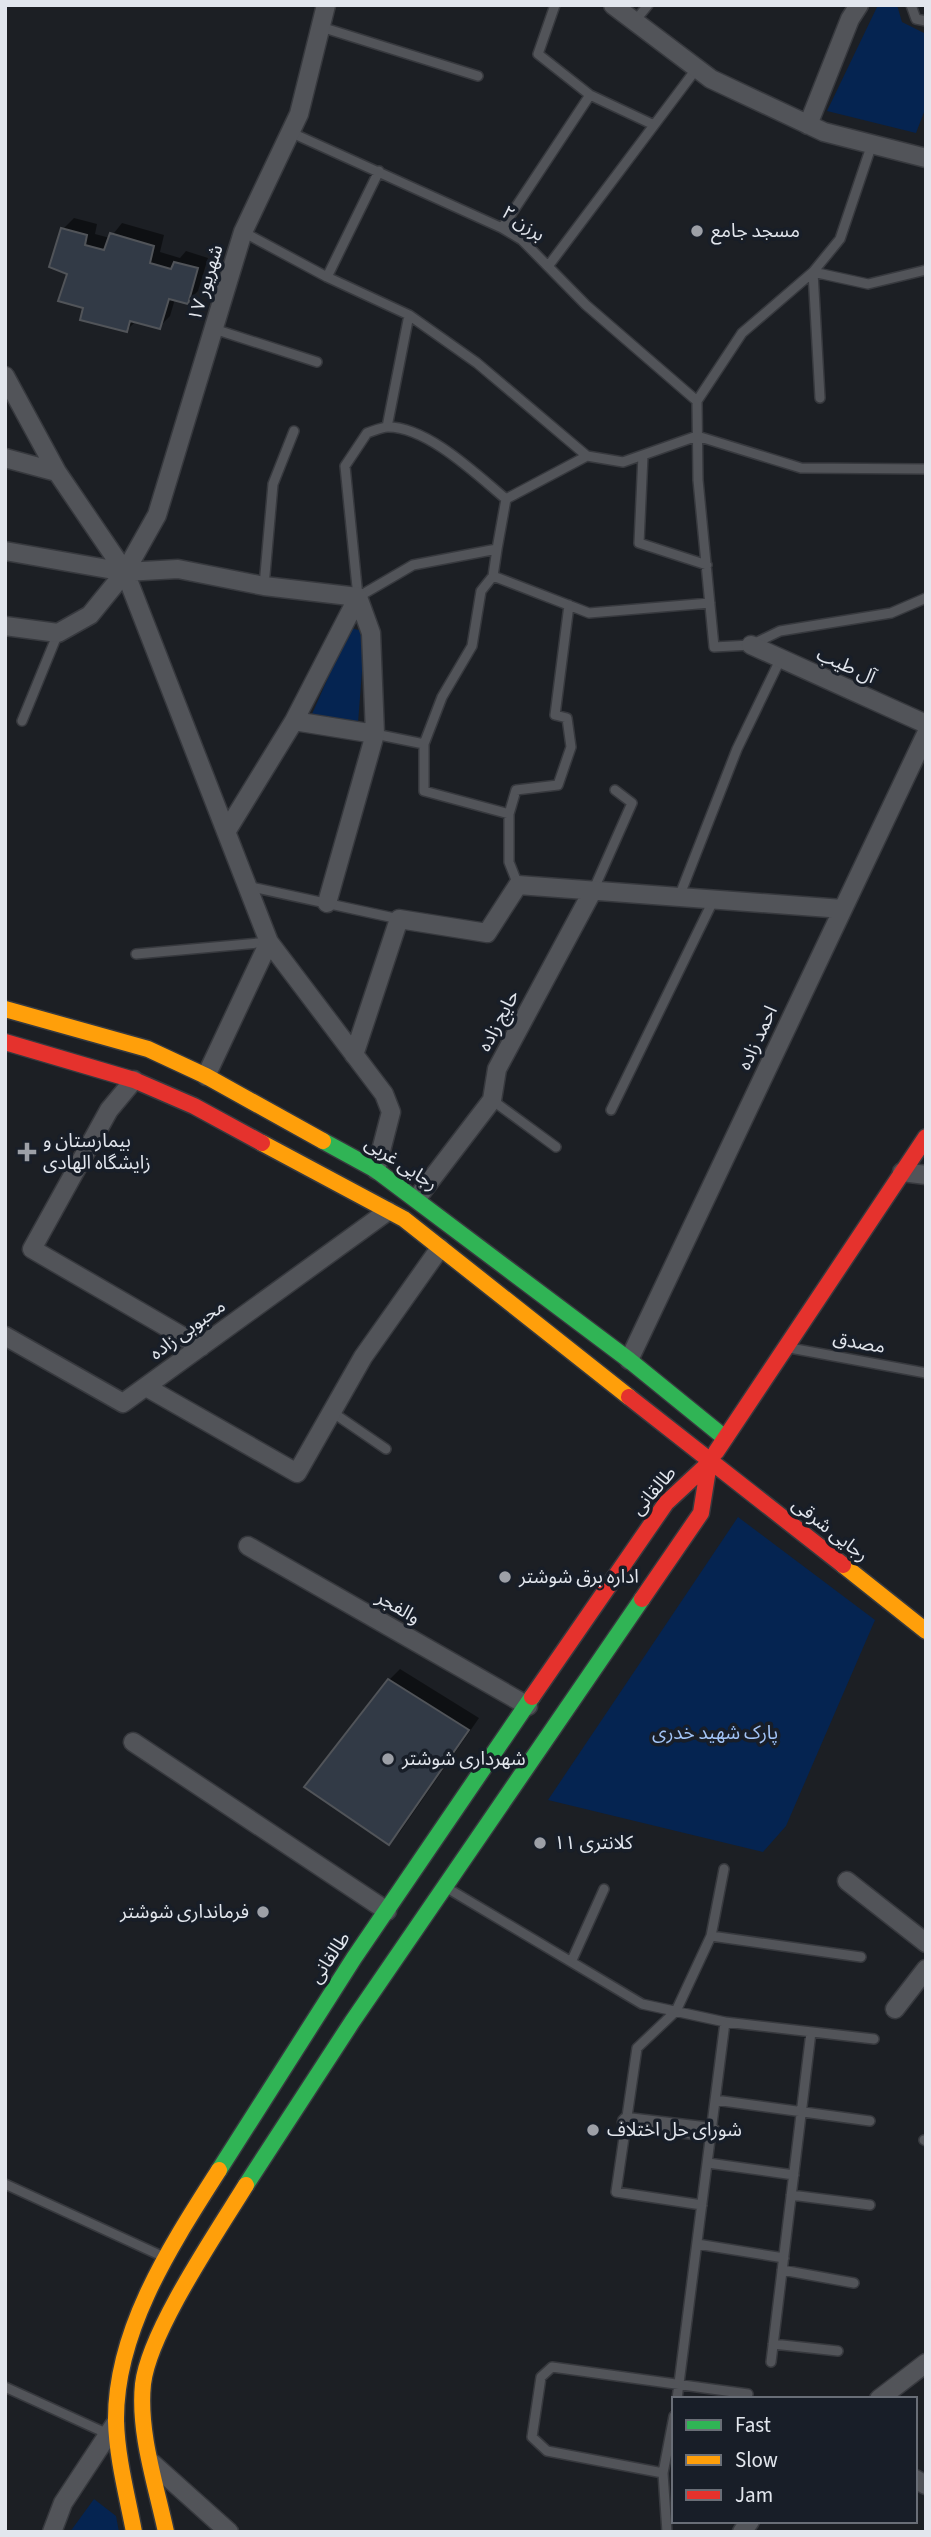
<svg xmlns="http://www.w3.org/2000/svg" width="931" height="2537" font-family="'Source Sans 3','Noto Sans Arabic',sans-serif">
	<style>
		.green { fill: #052451 }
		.shadow { fill: #0007 }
		.building { fill: #323a46; stroke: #515459; stroke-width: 2 }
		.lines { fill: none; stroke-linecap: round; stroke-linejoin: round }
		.lane-casing { stroke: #37393e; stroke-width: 12 }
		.street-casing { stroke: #37393e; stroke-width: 21 }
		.fast-casing { stroke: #37393e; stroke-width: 19 }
		.slow-casing { stroke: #37393e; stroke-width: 19 }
		.jam-casing { stroke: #37393e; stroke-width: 19 }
		.lane { stroke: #525459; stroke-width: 9 }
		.street { stroke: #525459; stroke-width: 18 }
		.fast { stroke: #30b455; stroke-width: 16 }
		.slow { stroke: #ff9f0a; stroke-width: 16 }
		.jam { stroke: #e5322d; stroke-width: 16 }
		.poi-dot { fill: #9da0a7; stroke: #181e28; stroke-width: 2.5 }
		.labels { text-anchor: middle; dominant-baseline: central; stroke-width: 7; stroke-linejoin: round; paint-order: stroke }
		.street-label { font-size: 19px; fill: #e2e6ed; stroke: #181e28 }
		.poi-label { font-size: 19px; fill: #e2e6ed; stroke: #181e28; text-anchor: start }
		.park-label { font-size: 19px; fill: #a2c3f5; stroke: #181e28 }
	</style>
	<rect width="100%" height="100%" fill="#1c1f24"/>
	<path class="green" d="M878,5H897L902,22L926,34V107L916,133L827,111Z
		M350,628L359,630L364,645L358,723L312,714Z
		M738,1517L875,1620L786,1826L763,1852L548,1800Z
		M94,2499L116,2516L119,2532H70Z"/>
	<path class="shadow" d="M74,218L97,224L95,234L110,238L122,223L164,235L160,252L180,258L186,251L208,258L198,291L187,302L175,299L170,316L159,327L136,321L127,330L85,306L63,229Z
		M400,1669L479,1718L400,1832L389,1843V1680Z"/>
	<path class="building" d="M61,228L87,235L85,245L104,250L110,233L154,246L150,263L171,269L174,262L198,268L188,304L169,299L160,329L130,321L127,332L80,320L83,308L58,301L67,274L49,267Z
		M388,1679L469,1730L389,1845L304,1787Z"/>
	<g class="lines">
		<g class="lane-casing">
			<path id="lane" d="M555,5L538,54L590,95L654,125
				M911,5L916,19L926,21
				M635,21L648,5
				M321,27L478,76
				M292,133L502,228L522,240L586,305L697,401
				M502,228L590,95
				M243,232L327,277L409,315L477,363L587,456L506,499
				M549,265L697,68
				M327,277L379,171
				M214,329L317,362
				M820,398L813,272L868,284L926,270
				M697,401L698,480L714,647L751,645L780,631L891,613L926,598
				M697,401L742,333L813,272L840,239L872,144
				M387,427L409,315
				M643,455L639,543L707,565
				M587,456L623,462L697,436L801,468L926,469
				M497,549L506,499C477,475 428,427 388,427C382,427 373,431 367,433L345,466L358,597L413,565L497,549L493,576L589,613L710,603
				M493,576L481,591L472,646L442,697L424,744V791L509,814L516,790L558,785L571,747L567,718L555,715L569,605
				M264,586L273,484L294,431
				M22,721L58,633
				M375,734L424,744
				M509,814V862L518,885
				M247,886L399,919
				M593,891L632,803L615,790
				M679,897L737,749L780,660
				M136,954L269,942
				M492,1100L556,1147
				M611,1110L713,901
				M790,1348L926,1373
				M332,1412L386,1449
				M447,1888L642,2004L725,2022L677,2399
				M711,1936L861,1957
				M572,1960L604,1889
				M725,2022L874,2039
				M715,2100L870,2121
				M924,2140L926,2141
				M708,2163L794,2175
				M5,2184L164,2257
				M791,2195L870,2205
				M702,2205L616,2192L637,2048L676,2011L711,1936L724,1869
				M697,2244L784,2258
				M782,2270L854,2283
				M773,2344L838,2351
				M771,2362L811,2032
				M5,2387L108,2434
				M663,2473L674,2416
				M667,2532L663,2473L547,2451L532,2437L541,2377L552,2367L748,2394"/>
		</g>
		<g class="street-casing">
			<path id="street" d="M613,5L711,79L824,132L926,158
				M808,125L850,19L859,5
				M5,376L57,472L125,572L269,942L384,1094L391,1112L376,1170
				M5,458L57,472
				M5,551L125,572L178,569L264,586L358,597
				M5,626L58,633L90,615L125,572L157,515L243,232L299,114L326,5
				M751,645L926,724
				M226,832L294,721
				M327,903L375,734L294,721L358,597L371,633L375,734
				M354,1055L399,919L487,933L518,885L843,909
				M206,1076L269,942
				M134,1080L109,1110L32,1249L201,1347
				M902,1172L926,1175
				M417,1198L492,1100L497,1069L592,892
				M5,1336L123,1403L388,1211
				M629,1360L926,734
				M146,1387L297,1473L363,1357L440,1248
				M248,1546L528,1706
				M133,1742L387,1911
				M847,1881L926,1943
				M895,2009L926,1969
				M627,2122L711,2132
				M879,2399L926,2363
				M152,2463L229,2532
				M915,2479L926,2485
				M52,2532L63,2503L115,2424
				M742,2532L750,2521"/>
		</g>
		<g class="fast-casing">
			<path id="fast" d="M323,1141L376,1170L629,1360L725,1438
				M219,2170L354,1958L532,1697
				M246,2185L352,2022L642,1599"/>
		</g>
		<g class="slow-casing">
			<path id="slow" d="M5,1009L148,1049L206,1076L323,1141
				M262,1143L404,1219L629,1397
				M843,1565L926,1631
				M134,2532C127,2495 117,2458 116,2421C115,2330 172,2244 219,2170
				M166,2532C156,2485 138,2432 143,2384C149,2332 217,2232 246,2185"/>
		</g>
		<g class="jam-casing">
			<path id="jam" d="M5,1042L134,1080L194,1106L262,1143
				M629,1397L843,1565
				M716,1452L926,1137
				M532,1697L666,1503L709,1463L701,1513L642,1599"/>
		</g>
		<use href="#lane" class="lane"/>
		<use href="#street" class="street"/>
		<use href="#fast" class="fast"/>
		<use href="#slow" class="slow"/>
		<use href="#jam" class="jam"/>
	</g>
	<g class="poi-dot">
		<circle cx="697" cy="231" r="7"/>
		<path d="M23.5 1141.5h7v7h7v7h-7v7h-7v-7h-7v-7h7z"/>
		<circle cx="505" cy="1577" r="7"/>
		<circle cx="388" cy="1759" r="7"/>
		<circle cx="540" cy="1843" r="7"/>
		<circle cx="263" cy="1912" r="7"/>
		<circle cx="593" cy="2130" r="7"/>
	</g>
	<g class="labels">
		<g class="street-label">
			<text transform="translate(523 224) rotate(34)">برزن ۲</text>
			<text transform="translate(206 283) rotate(-73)">۱۷ شهریور</text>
			<text transform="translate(846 666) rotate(24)">آل طیب</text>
			<text transform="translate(499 1021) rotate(-62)">حایج زاده</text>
			<text transform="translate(758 1038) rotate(-65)">احمد زاده</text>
			<text transform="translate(401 1164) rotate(33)">رجایی غربی</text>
			<text transform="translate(188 1330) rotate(-36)">محبوبی زاده</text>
			<text transform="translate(859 1343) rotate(10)">مصدق</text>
			<text transform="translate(654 1491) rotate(-49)">طالقانی</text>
			<text transform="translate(830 1530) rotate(38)">رجایی شرقی</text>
			<text transform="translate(398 1608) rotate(30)">والفجر</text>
			<text transform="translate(330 1958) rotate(-56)">طالقانی</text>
		</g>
		<g class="poi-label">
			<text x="711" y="231">مسجد جامع</text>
			<text x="43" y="1141">بیمارستان و<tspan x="43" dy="22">زایشگاه الهادی</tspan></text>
			<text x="519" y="1577">اداره برق شوشتر</text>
			<text x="402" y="1759">شهرداری شوشتر</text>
			<text x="554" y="1843">کلانتری ۱۱</text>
			<text x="249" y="1912" text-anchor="end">فرمانداری شوشتر</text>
			<text x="607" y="2130">شورای حل اختلاف</text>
		</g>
		<g class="park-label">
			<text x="715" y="1733">پارک شهید خدری</text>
		</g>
	</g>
	<rect width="931" height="2537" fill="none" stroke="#e2e6ed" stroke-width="14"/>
	<rect x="672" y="2397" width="245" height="126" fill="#181e28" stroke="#696e77" stroke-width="2"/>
	<rect x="686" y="2420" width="35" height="10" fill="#30b455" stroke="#696e77" stroke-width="2"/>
	<text x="735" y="2432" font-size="21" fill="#e2e6ed">Fast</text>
	<rect x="686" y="2455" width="35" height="10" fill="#ff9f0a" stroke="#696e77" stroke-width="2"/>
	<text x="735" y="2467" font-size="21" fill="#e2e6ed">Slow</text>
	<rect x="686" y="2490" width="35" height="10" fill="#e5322d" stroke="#696e77" stroke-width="2"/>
	<text x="735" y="2502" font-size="21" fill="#e2e6ed">Jam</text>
</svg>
